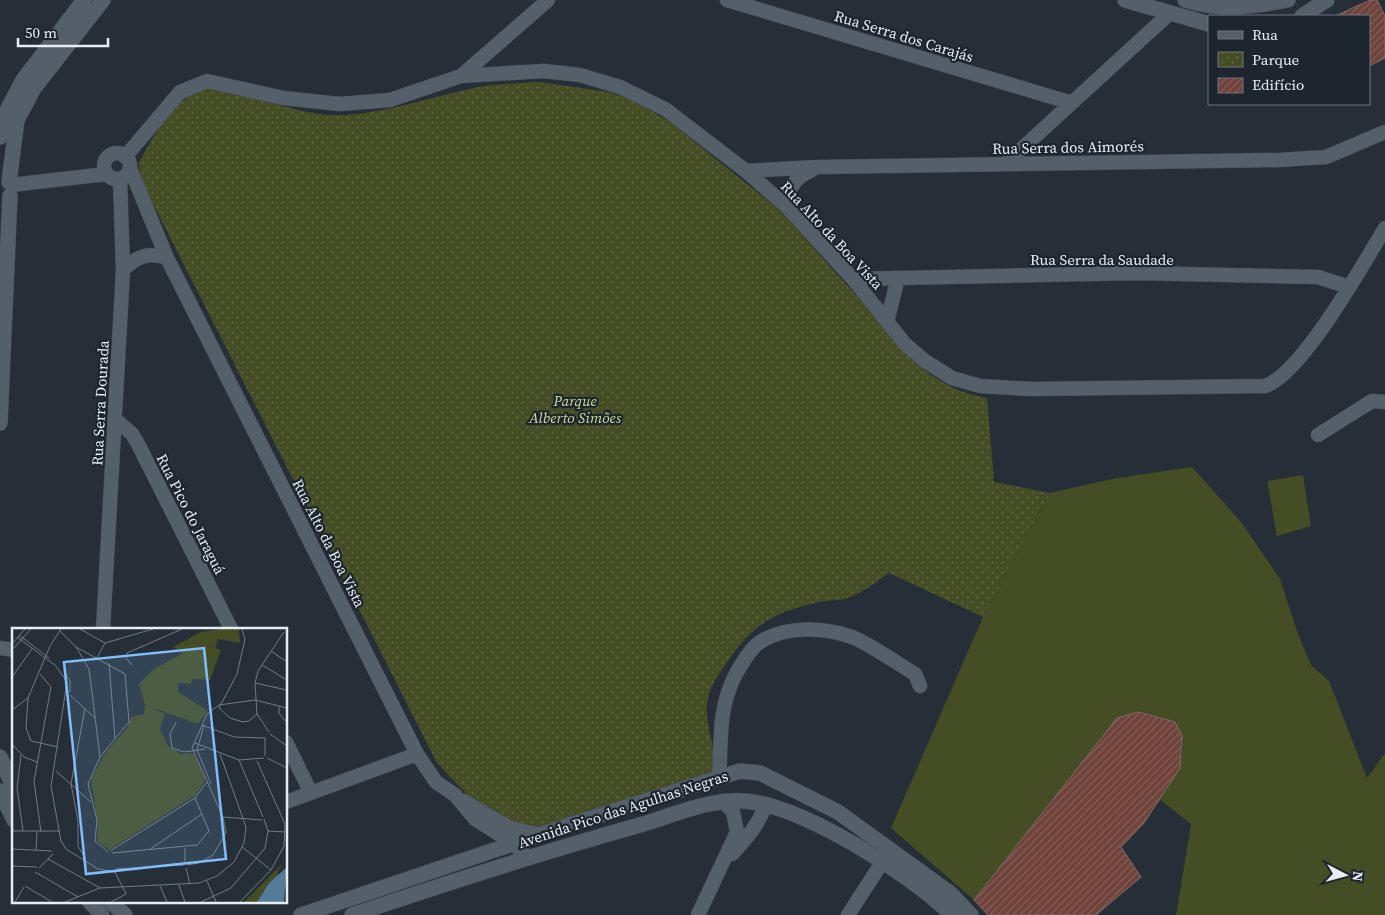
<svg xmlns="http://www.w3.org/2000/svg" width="1385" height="915" font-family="'Source Serif 4',serif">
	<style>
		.grass { fill: #444d24 }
		.park { fill: url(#park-dots) }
		.building { fill: url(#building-hatch); stroke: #7c6c69 }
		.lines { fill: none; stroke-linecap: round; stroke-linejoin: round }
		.minor-casing { stroke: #434a53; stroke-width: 15 }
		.tertiary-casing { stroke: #434a53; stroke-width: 16 }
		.minor { stroke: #555f69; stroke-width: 14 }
		.tertiary { stroke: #555f69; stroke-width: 15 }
		.labels { text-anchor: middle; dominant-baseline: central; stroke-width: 4.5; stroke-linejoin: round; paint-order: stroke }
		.street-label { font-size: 15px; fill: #e7edf3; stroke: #1d252e }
		.park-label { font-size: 15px; font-style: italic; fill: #cede97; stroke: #1d252e }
		.inset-road { fill: none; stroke: #737b83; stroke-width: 1 }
		.view { fill: #80bdfa; fill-opacity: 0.15; stroke: #80bdfa; stroke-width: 2.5 }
		.inset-edge { fill: none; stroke: #e7edf3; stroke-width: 2.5 }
	</style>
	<defs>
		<pattern id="park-dots" width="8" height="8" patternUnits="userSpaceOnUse" patternTransform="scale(1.25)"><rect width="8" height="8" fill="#444d24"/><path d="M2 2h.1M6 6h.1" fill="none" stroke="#5f6744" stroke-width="1.8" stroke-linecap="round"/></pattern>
		<pattern id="building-hatch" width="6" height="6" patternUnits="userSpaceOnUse" patternTransform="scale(1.25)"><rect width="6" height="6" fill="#6f423b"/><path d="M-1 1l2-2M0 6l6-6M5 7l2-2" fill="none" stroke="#845e58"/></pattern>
	</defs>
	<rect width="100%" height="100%" fill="#262f38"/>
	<path class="grass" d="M1192,467L1241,522L1280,579L1297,631L1311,665L1329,681L1367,778L1385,753V915H1176L1191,824L1159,799C1177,773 1191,754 1175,722L1138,712L1117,718L974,900L891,828L983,617L1050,493L1117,478Z
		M1303,475L1311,526L1277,536L1267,481Z"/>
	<path class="park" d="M540,82L609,92L633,100L670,122L771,203L788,219L917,364C942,383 955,392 987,398L994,482L1050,493L983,617L889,573C877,581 864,592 850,597C842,601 833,600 824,601C781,610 755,621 730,658C722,670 711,683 708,698C702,723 719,748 712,772L539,831L503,819L473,801L437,763L144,186L138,164C154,136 171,100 204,89C251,90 298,118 346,115C387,112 425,99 465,90C489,84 515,83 540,82Z"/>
	<path class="building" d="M1370,0H1377L1385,16V58L1369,66V16H1335Z
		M1138,712L1175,722L1182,736L1180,768L1144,823L1121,847L1141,877L1096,915H988L974,900L1117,718Z"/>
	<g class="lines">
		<g class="minor-casing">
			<path id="minor" d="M727,0L1072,103
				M461,76L548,0
				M104 166a13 13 0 1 1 26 0a13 13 0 1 1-26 0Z
				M125,157L180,92L207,81L283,98L340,104L390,100L461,76L543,71L580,75L620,87L665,109L746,171L786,206L853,279L905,344L925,361L952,378L980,386L1031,389L1265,386C1301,375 1364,263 1385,228
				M1005,164L1170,13
				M130,168L167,258L417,754L436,782L455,795L475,819L513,843L527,857
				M746,171L817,167L1279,160L1326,157L1385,132
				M11,185L106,174
				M786,206C790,186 794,178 812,170
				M123,270C137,256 148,252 167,258
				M853,279L1137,273L1318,277L1349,287
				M887,322L898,278
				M115,419L132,434L137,442L231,629
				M1318,435L1372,401L1385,402
				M103,629L123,270L120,179
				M0,648L14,650
				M286,742L311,793
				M719,777C721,749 719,716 729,690C733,677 749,649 760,642C785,626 821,627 849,636C866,641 898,664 915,674L920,686
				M464,801L508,827L540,835
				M286,802L417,754
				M732,854C747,838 759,824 766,804
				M698,915L737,832L733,812L723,801
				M848,915L883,861L885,851"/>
		</g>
		<g class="tertiary-casing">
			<path id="tertiary" d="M1125,0L1209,24
				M1185,0C1221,11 1252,7 1288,0
				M1302,16L1327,0
				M0,137L4,116L23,80L84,0
				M9,182L17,120L34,88L103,0
				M0,423L10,196
				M0,757L14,788
				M0,791L14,820
				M89,901L102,915
				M110,901L125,915
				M301,915L566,826L740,771L760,773L838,812L950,893L971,915
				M352,915C447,883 543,852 640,825C674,815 711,798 746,801C805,807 910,874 952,915"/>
		</g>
		<use href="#minor" class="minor"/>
		<use href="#tertiary" class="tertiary"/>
	</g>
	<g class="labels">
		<g class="street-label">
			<text transform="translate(904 36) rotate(17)">Rua Serra dos Carajás</text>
			<text transform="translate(1068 147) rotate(-1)">Rua Serra dos Aimorés</text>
			<text transform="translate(832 235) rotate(47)">Rua Alto da Boa Vista</text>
			<text x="1102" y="259">Rua Serra da Saudade</text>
			<text transform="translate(100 403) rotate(-87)">Rua Serra Dourada</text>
			<text transform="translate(191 514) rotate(63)">Rua Pico do Jaraguá</text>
			<text transform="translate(329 543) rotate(63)">Rua Alto da Boa Vista</text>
			<text transform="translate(623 809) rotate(-18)">Avenida Pico das Agulhas Negras</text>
		</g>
		<g class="park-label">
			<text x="575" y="400">Parque<tspan x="575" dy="17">Alberto Simões</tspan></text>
		</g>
	</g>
	<g transform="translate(12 628)">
		<rect width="275" height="275" fill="#262f38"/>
		<path d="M210,1H227L228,15L206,11L203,20L209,22L198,52L181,51L178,56L166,55V64L196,83L186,96L133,77L127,56L142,41L171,25L161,19L189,4Z" fill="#444d24"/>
		<path d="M272,234L265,245L267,248L257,255L245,274H232Z" fill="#444d24"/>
		<path d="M133,77L153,86L148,101L156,118L169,126L181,125L193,150L191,156L184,167L97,222L85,213L86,198L79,151L93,125L115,100L119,89L132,86Z" fill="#444d24"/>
		<path d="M275,239L272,274H245L257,255Z" fill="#537c98"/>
		<path class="inset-road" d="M68,1L93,15M48,3L64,19L77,41L88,129M7,7L37,30M5,9L44,38L55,54L39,158L49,213L54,221L86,241L103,244M93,15L141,1M0,16L13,1M64,19L113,46L117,94L88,129L76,156L85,192L83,213L96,224M0,22L19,1M259,23L275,34M85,30L93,15M97,35L103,111M120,37L114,30L115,25L170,1M250,37L275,52M52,42L58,53V64M28,46L39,59L22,153L29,204M0,49L20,21M243,55L275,62M58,67L83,90M267,78V85L275,95M73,80L59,156L66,193V218L73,230M207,80L225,46L233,11L230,1M207,80L218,90L231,94L237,93L245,86M0,82L16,70M164,94L158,106L160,120L172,124L193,121M190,97L222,109L253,110M192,97L185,122L199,156M257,104L245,86L243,55L246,43L272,4M258,106L275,118M183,115L227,132L252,130M0,116L12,129L25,134M46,119L19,113L14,100L16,70L38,18L49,1M9,127L5,160L11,203M253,128V110M255,130L275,140M227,132L251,189M44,143L79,174M211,189L250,192M0,203H48M256,203L273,204M230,219L259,242M0,221L40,223M24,222L25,204M137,222L190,186M98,223L183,170L195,154M100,225L185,217L197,203L183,170M36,231L88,260L187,255L205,248L222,234L232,215L234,199L208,126M173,237V220M175,237L187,235L201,227L214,205L211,189L180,120L195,86L207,77L243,72L275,80M0,238L25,239M27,240L41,226M174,240L178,256M104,241L172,237M23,244L66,269M195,253L204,274M167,257L173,274M13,258L40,274M148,258L155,274M3,274L12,259M53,274L88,260M99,274L114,266L103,244M189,274L219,260L253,220L256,203L252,191M228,274L259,242L272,218L273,196L245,133"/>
		<path class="view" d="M192,20L214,231L74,246L52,34Z"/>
		<rect width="275" height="275" class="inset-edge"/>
	</g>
	<rect x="1208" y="15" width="162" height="90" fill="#1d252e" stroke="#6e757d"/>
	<rect x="1218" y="31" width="25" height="8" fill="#555f69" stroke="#6e757d"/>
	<text x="1252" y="40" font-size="15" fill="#e7edf3">Rua</text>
	<rect x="1218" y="52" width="25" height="15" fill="url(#park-dots)" stroke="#6e757d"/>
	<text x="1252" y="65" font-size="15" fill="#e7edf3">Parque</text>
	<rect x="1218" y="78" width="25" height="15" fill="url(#building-hatch)" stroke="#6e757d"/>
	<text x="1252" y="90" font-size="15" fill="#e7edf3">Edifício</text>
	<g transform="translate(1345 875) rotate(96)" stroke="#1d252e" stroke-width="4" paint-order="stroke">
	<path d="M0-4L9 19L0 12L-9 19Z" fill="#e7edf3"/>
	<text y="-8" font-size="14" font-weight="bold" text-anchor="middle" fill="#e7edf3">N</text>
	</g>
	<path d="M18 38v8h90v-8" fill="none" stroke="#e7edf3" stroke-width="2.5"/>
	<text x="25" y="38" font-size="15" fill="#e7edf3" stroke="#1d252e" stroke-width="4" paint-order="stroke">50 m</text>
</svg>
